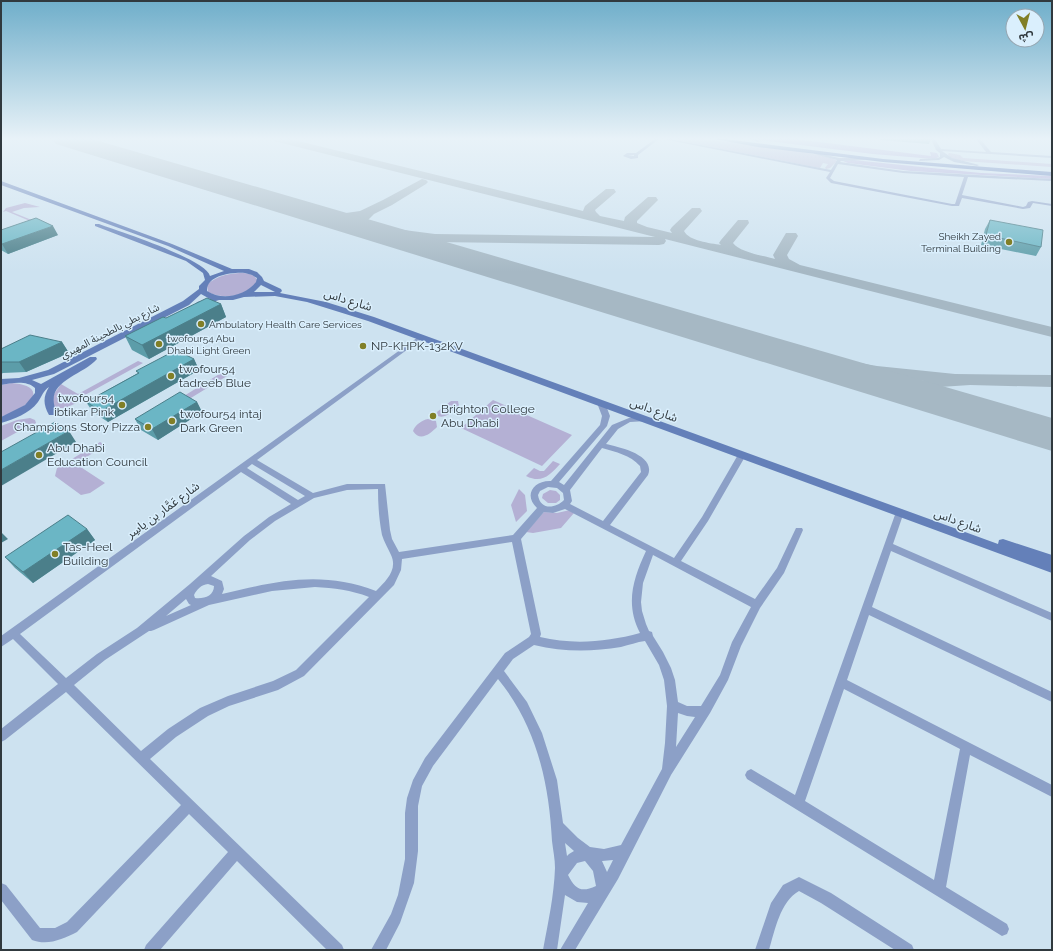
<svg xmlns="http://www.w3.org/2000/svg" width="1053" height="951" font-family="Raleway,'Noto Sans Arabic',sans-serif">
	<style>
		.green { fill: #b4b0d4 }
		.forest { fill: #a59ed4 }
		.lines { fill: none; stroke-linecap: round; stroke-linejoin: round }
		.taxiway { fill: #a6b8c4; fill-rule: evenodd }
		.runway { fill: #a6b8c4; fill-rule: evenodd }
		.street { fill: #8ca0c7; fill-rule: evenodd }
		.secondary { fill: #6480b9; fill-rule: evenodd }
		.primary { fill: #4768ae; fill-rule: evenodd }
		.wall { fill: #5c9da9 }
		.shaded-wall { fill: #4b7f8a }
		.building { fill: #6bb6c5; stroke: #4b7f8a }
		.poi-dot { fill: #817f27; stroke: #daeffd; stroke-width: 1.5 }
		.labels { text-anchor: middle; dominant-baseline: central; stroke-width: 3; stroke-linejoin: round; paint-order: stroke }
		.far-poi-label { font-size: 10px; fill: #30393e; stroke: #daeffd; text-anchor: start }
		.far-street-label { font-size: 10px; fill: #30393e; stroke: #daeffd }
		.street-label { font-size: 12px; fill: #30393e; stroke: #daeffd }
		.poi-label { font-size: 12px; fill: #30393e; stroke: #daeffd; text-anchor: start }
	</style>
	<rect width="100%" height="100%" fill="#cde2f0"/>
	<path class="green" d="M678,139H705L720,141C738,143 828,153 837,161L830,168L826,169L825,168L828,164L823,163L820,168L681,141Z
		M949,153L960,155L963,158L1052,164V167L962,161C957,160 950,160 948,154Z
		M25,203L40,207L24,208L12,212L39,223L37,224L6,211L3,212L6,208Z
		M244,273C250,274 256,275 258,282C246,297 224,300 208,292L207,285C217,275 231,273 244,273Z
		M138,361L143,363L76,400L79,402L65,408H54L52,397L61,384L78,394Z
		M221,373L227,376L176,407L171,404Z
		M12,383C28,384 44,391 24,406C18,411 8,414 1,417V385Z
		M493,400L572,435L542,466L461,428Z
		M451,401H458L459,406C452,411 446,419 438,416L437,412Z
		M30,418L35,420L36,423L23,431L21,430L1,441V426L17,420Z
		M428,419L436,421L437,427C430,434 420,442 413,431C415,425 422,420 428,419Z
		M100,442L105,445L76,464L105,483L90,493L81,495L55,476L57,468Z
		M553,461L560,464C550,475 542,484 526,476L534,468L540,471H544Z
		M519,489L525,495L527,511L516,522L511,505Z
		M550,490L556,491L560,495V500L556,503H548L542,498L543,494Z
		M570,510L574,513L561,528L533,533L526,532L544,512L557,513Z"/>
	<path class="forest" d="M753,139H795L931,156L930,152L937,153L939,157L934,159L873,154Z
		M853,160L981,173L1052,176V179L911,171L848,163L843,161Z"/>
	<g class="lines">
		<path class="taxiway" d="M273,139H290L583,211L585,206L606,189H614L616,192L595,210L596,212L600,216L624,221L625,217L648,197H656L658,200L637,221V223L647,227L672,233L670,230L672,227L692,208H700L702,211L684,231C689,241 710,243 721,245L719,243L721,240L738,220H748L749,223L733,243C739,252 764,256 775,259L773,255L786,233H796L798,236L787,255L789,259L800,265L1052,327V337L665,239L666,241L664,244L659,245L435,242L365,233C359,230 353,227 356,220C345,222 332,222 322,220L320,217L322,214H339L360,211L383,200L422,179L426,180L428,182L426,184L392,205L374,214L367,221L368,224L373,226L435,234L655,237L274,141Z
			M759,342L825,357L877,366L955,374L1052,375V387L970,385L940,387C949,395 965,398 971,408L969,412C953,417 930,401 921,388L924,381C866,375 810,365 753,351L751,347L753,343Z"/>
		<path class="runway" d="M52,139H92L1052,418V451L56,144Z"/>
		<path class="street" d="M655,139H659L638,155V158L631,159L623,156L627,153H636ZM634,155V156H628Z
			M663,139H670L831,170L837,160L814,154V152L839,158H864L865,160L841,161L840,162L903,171L1052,179V181L968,177L962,195L1023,207L1026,206L1028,202L1032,201L1052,204V206L1033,203L1030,208L1023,209L962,198L959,206H952L831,183L826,178L830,172ZM838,164L903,173L964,177L955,204H952L834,181L830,178Z
			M750,139H755L760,141L758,142Z
			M931,139H935L941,149L986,152L976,139H980L991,152L1052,156V158L942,151L952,158L979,165L977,166L954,162L944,157L939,160L919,161L920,159L938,158L940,157V153L936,150Z
			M421,335L423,336V338L257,460L313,493L347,484H385L390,530L392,539L399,552L513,535L537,508C523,495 534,480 551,481L600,425L602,416L597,403L601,401L605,403L610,416L607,426L559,482L564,485L612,425L629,418L647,417L648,419L647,421L630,422L618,429L606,444C619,447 656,455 648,475L610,525L674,558L702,517L739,453L742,452L746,455L708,521L681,561L755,599L777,568L796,528H802L803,530L784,573L760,608L741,646L728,680L710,713L671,775L618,879L575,950H560L588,903L577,902L565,895L557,950H543C548,923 554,896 555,868C555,859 553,850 552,841C549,782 536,725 498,679L433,766L422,786L418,806V851L414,883L400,923L386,950H371L391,914L398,895L405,859V813L407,798L413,780L425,758L505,653L529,637L531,634L512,542L402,559L401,570L394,585L304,676L278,690L229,706L208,716L176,737L150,759L342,945L344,950H327L237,861L160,950H144L146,945L228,852L189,814L77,932C63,939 48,946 32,940L1,900V883L6,885L40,928H55L67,922L181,805L66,692L5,740L1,742V729L58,684L13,639L1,647V636ZM602,448C616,452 630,455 640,466L641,472L603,521L570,504L572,501L570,490ZM252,464L305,496L298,500L247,468ZM241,472L291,504L269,517L244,536L190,584L137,628L97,654L66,678L20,634ZM548,487L557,488L563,493L564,500C555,509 540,510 538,495L540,491ZM378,489C378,504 379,520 382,535C384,542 388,548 391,555C398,570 386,581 376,591C321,570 277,581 222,594L224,589L222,581L211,576L250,540L275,521L314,498L347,490ZM565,509L646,551C633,579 625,604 640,633C607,642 573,645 540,637L541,634L521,539L544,512L553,513ZM653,555L751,607L732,642L720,675L701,706H687L678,702L675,680L671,668L663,652L653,636L652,632L649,631L646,624L642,611L641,602L643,583ZM208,584L214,586C214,596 204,599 195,598L194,595C197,589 201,585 208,584ZM315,587C334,588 351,590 369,597L296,670L273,681L228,696L200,708L168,729L141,751L74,685L105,660L149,631H151L154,630L209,605L272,591ZM186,599L189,604L191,605L166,616ZM645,641L659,665L664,680L667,706L665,743L662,769L621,845L604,849L590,847L578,838L563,823L557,780L542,733L527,702L504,671L513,659L534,645C563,652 591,652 621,647C629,645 637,642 645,641ZM678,713L687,716L695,717L676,747ZM565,843L574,851L569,854L567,856ZM613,860L607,872L602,861ZM585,861L593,871L596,886C581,893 575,889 568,875L577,863Z
			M900,509L903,510L904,512L893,544L1052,613V621L891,551L872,607L1052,692V702L869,615L847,680L1052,785V797L970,755L946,887L1007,924L1009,929L1007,934L1002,936L747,779L745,775L747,771L751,769L795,795L896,512L897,510ZM844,689L960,749L934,880L805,801Z
			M799,877L831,893L912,945L914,950H895L821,903L799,891C780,902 775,930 769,950H755L771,903L783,885Z"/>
		<path class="secondary" d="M1,181L172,244L232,269H249L257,272L262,277L264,281L281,289L282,291L280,293L326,302L374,317L998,544L999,540L1003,539L1052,555V573L368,321L307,302L275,296L244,297L233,300H219L200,306L196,304L197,302L210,299L201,294L189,305L54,374L32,380L41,384L90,357H96L97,359C81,377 42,381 57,413L55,415H49C43,404 43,397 49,387C43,391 42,396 38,402C29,414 14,419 1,423V417L25,405L35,393V388C27,380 11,383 1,385V379L19,378L48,370L183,301L199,289V286L205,280L203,273L186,261L95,226V224H99C118,231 206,259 210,276L224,271L168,246L1,185ZM245,273L252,275L257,278L256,282C245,296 222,301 207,291C206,275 233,272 245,273ZM261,285L275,292H254Z"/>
		<path class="primary" d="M714,139H725L883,159L1052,172V176L883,162L758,147Z"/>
	</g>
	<path class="wall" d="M880,139H931L929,144L880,140Z
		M990,220L1041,247L1036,256L981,245L985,229Z
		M1,230L58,235L8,254L1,250Z
		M221,304L226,317L149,359L132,350L125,336L166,318Z
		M62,342L69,353L26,372L3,373L1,374V349Z
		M194,359L199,370L108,422L93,412L86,402L138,373L136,371Z
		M197,402L202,412L158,440L141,430L135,419Z
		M87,529L95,540L33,583L15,568L5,557Z"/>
	<path class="shaded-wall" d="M53,226L58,235L8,254L2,244Z
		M221,304L226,317L149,359L142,345Z
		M62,342L69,353L26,372L19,362Z
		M194,359L199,370L108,422L101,411Z
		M197,402L202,412L158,440L152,429Z
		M69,431L76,442L1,486V470Z
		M87,529L95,540L33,583L23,572Z
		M1,532L8,539L1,543Z"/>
	<path class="building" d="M36,218L53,226L2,244H1V230Z
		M990,220L1043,230L1041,247L986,235Z
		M207,298L221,304L142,345L125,336L163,317L166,318Z
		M30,335L62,342L19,362H1V349Z
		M176,350L194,359L101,411L86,402L139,373L136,371Z
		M180,392L197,402L152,429L135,419Z
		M55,422L69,431L1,470V452Z
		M68,515L87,529L23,572L5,557Z"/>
	<linearGradient id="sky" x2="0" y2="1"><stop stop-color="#6faeca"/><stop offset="0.51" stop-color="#e8f2f8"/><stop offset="1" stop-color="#e8f2f8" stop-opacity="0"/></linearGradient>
	<rect width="1053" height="272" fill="url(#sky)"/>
	<g class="poi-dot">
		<circle cx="1009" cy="242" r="4"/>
		<circle cx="201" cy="324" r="4"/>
		<circle cx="159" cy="344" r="4"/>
		<circle cx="363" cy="346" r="4"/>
		<circle cx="171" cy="376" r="4"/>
		<circle cx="122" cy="405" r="4"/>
		<circle cx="433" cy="416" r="4"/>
		<circle cx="172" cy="421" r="4"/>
		<circle cx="148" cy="427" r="4"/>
		<circle cx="39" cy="455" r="4"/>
		<circle cx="55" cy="554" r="4"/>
	</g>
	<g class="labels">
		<g class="far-poi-label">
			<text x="1001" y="236" text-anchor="end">Sheikh Zayed<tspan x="1001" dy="12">Terminal Building</tspan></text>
			<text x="209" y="324">Ambulatory Health Care Services</text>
			<text x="167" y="338">twofour54 Abu<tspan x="167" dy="12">Dhabi Light Green</tspan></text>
		</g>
		<g class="far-street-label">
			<text transform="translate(110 331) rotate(-27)">شارع بطي بالطحينة المهيري</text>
		</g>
		<g class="street-label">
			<text transform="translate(348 300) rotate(17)">شارع داس</text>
			<text transform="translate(654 410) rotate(20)">شارع داس</text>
			<text transform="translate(163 510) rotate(-36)">شارع عَمَّار بن ياسِر</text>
			<text transform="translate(958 521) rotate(20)">شارع داس</text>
		</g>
		<g class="poi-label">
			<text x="371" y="346">NP-KHPK-132KV</text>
			<text x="179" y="369">twofour54<tspan x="179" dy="14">tadreeb Blue</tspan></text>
			<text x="114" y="398" text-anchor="end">twofour54<tspan x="114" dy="14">ibtikar Pink</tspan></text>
			<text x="441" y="409">Brighton College<tspan x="441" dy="14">Abu Dhabi</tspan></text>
			<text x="180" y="414">twofour54 intaj<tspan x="180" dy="14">Dark Green</tspan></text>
			<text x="140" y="427" text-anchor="end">Champions Story Pizza</text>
			<text x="47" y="448">Abu Dhabi<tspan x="47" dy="14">Education Council</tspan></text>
			<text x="63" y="547">Tas-Heel<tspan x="63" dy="14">Building</tspan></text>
		</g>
	</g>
	<rect width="1053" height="951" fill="none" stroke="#30393e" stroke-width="4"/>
	<g transform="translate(1025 28) rotate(173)"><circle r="19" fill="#daeffd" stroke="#96a6b1"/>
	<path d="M0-3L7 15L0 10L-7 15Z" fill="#817f27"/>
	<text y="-6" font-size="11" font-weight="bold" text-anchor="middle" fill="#30393e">ش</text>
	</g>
</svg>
